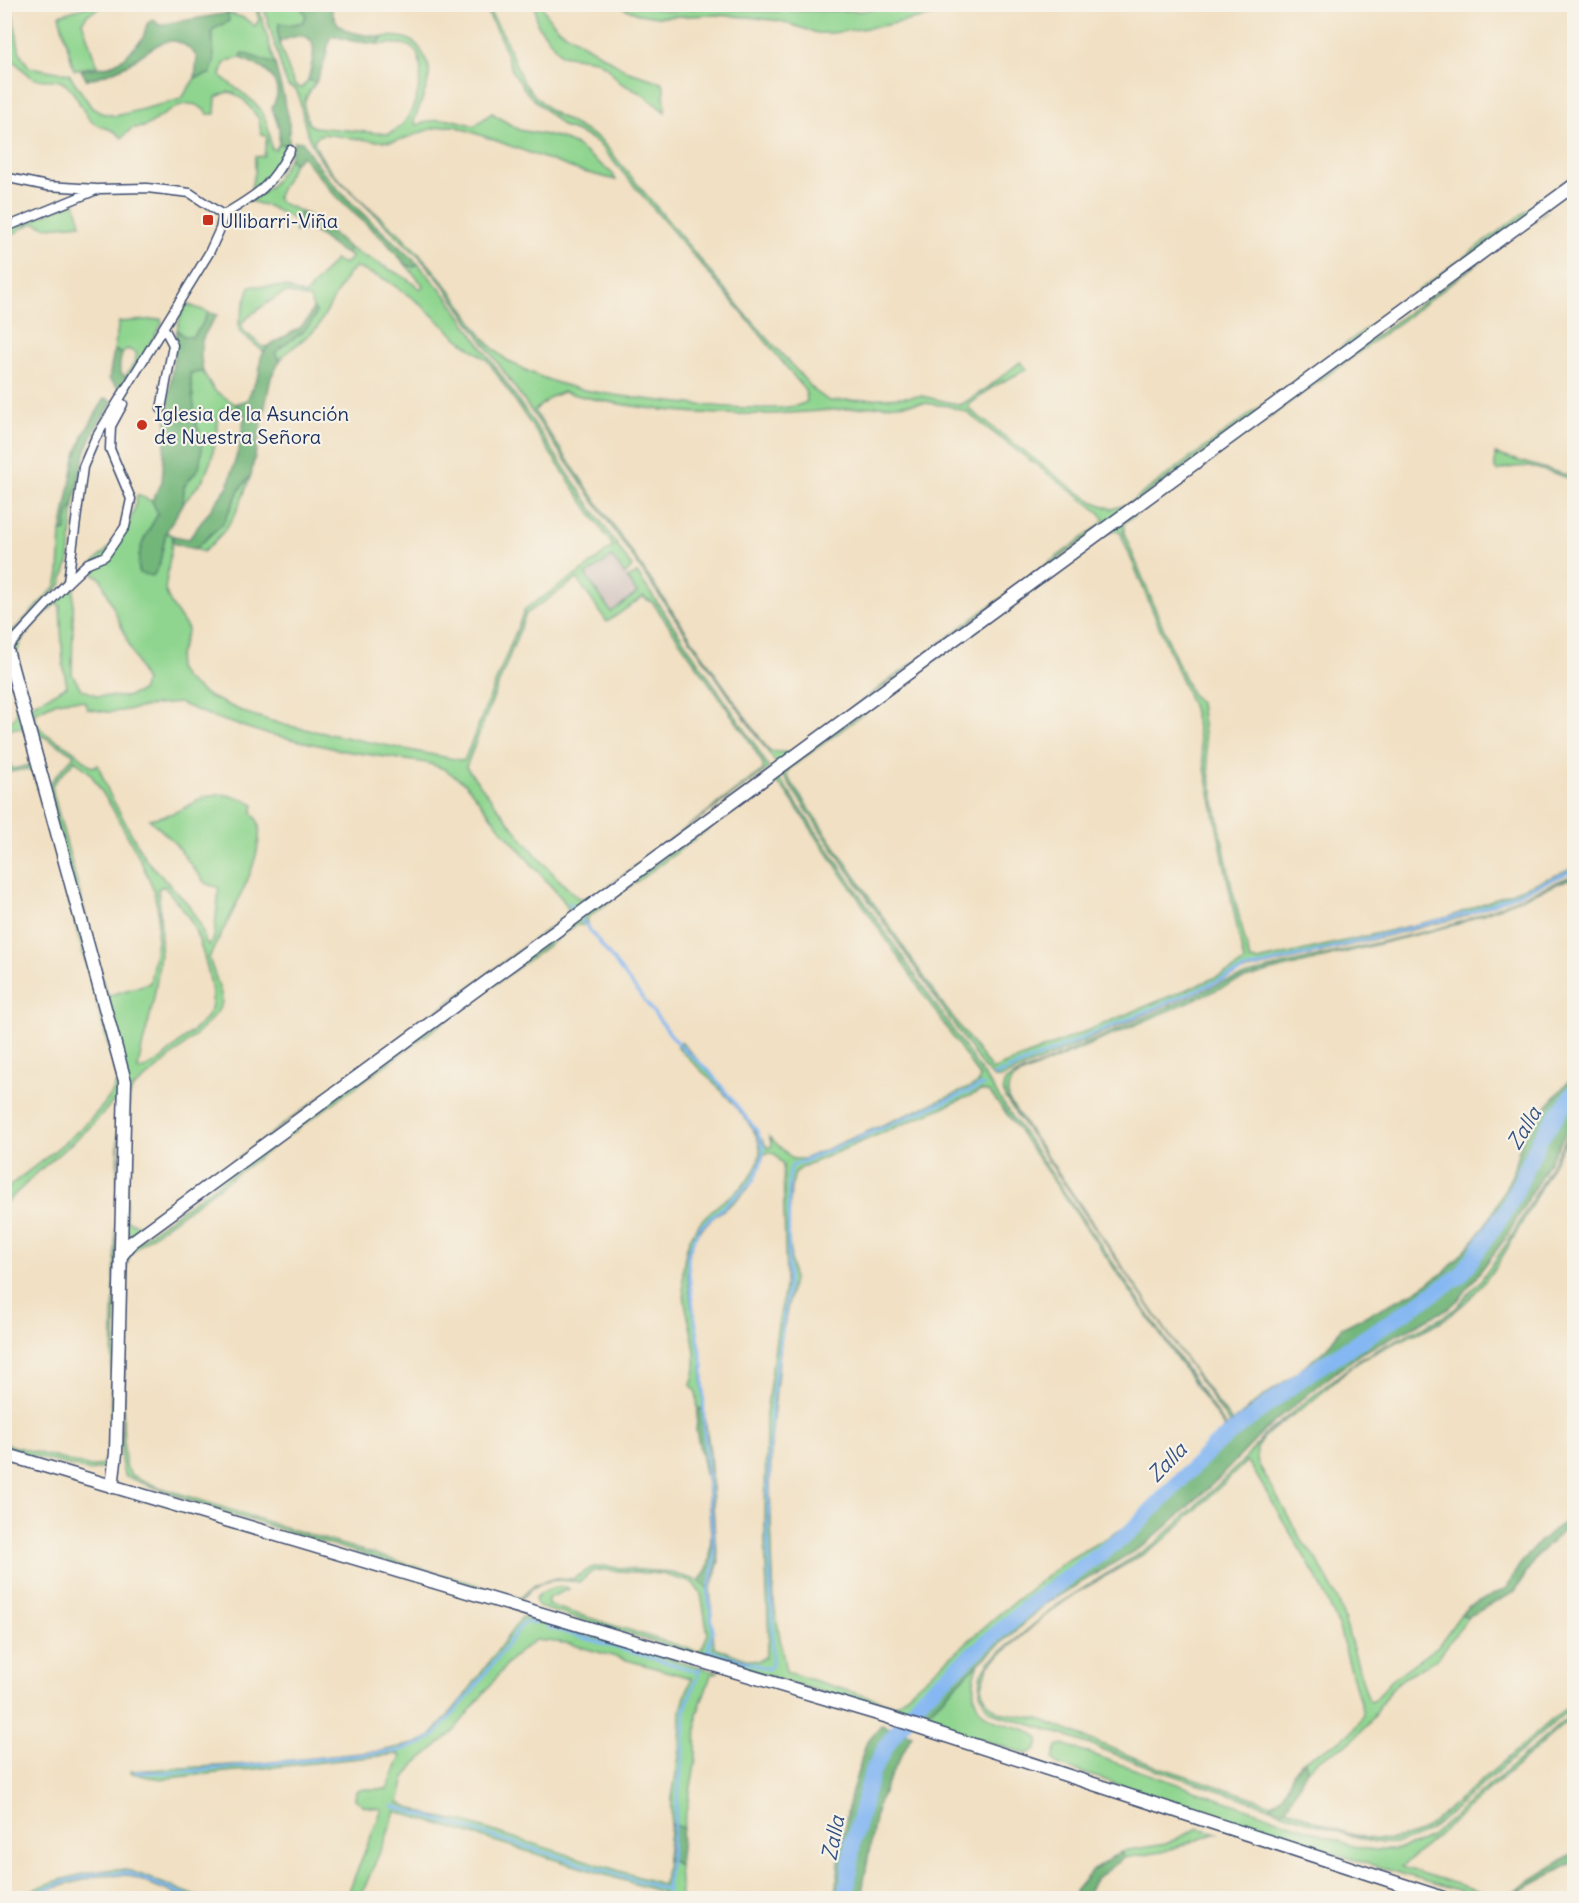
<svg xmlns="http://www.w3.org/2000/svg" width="1579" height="1903" font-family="Delius,sans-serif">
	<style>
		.industrial { fill: #d0c0bc }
		.green { fill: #8fd58f; stroke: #558276; stroke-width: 1.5; fill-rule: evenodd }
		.forest { fill: #73b67a; stroke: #47726c; stroke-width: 1.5 }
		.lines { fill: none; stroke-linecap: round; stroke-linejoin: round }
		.stream { stroke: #85b7f2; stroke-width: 3 }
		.river { stroke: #85b7f2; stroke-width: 16 }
		.street-casing { stroke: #3b4a6d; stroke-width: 11 }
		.secondary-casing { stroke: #3b4a6d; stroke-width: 15 }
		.street { stroke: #fff; stroke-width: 8 }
		.secondary { stroke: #fff; stroke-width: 12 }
		.poi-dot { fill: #c8321e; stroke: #f7f3e8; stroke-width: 2 }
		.labels { text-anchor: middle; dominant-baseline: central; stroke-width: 4.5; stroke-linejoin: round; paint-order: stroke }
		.poi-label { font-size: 20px; fill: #1b2f5e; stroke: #f7f3e8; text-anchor: start }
		.water-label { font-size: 21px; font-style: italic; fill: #365183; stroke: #f7f3e8 }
	</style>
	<rect width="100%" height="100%" fill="#f7f3e8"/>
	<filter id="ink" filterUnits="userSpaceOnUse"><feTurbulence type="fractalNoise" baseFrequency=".0167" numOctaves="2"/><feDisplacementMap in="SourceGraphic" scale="12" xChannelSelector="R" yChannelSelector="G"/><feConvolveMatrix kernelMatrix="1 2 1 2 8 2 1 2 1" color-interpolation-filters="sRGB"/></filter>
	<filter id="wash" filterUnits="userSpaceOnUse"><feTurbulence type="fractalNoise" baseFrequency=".008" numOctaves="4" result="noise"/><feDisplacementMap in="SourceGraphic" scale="24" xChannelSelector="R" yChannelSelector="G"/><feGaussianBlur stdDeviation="1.35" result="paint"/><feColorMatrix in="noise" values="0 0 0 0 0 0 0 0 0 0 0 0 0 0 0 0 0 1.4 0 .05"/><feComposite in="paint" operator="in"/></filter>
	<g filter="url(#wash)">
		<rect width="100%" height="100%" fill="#f1e0c3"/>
		<path class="industrial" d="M613,557L637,593L611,612L586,575Z"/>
		<path class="green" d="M5,5H11L20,53L29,67L69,74L92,108L101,113L116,116L178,100L184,95L195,78L210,74L214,63L212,30L228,21V13L244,18L255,26L259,20L255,5H258L275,64L242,53L241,58L230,60L224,64L221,76C252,103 268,102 271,148L275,150L279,144L289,145L278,171L253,193L251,187L255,173V157L264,156L267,137L261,133L259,119L245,101L233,93L228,92L216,97L215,114H208C188,89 165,116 146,126C142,128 137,128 132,128L122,138C119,135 115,131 111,130C103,126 97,127 90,120C80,108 76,90 62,82C52,77 39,83 31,77C19,69 20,61 5,59Z
			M93,5H106L88,14L82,22L97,66L74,70L59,15Z
			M263,5H300L306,16L303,22L289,25L279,23L278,33L280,46L293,82L297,87L302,88L308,80L316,82C304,99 300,103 309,124L314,127L389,134C397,130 402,126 407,119C417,104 431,57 409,46C400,42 387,44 377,44L383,37C402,35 417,38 425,58C428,63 430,70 429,76C426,91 419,107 414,121L417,125C438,117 453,118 474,126L492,113L519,130L558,137L574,144L612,173L616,180L580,171L455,126C428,125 417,137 395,141C378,144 342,136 323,134L318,136L314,140C320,172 378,213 402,236C419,253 435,271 450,290C469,313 482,344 507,360C528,373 555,383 579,389C611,396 788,420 807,401L805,390L759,333L597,142L584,135L563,126L528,94L513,73L502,42L484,5H486L504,36L522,80L531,92L552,112L600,139L743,311L815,391L829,401L922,396L961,405L986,389L1020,362L1027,369L993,387L969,405V409L1076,491L1094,502L1112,509L1128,504L1574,176V181L777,765L445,287L419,257L326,168C308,142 304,126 299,96L296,90L288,86L284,76ZM563,392C630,409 699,416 768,414C820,412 872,406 924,403L948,406L966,412L1100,513L1104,519L1100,525L791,753L769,751L534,411L551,397Z
			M535,5H542L548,17L559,29L629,72L661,82L664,86L665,112L642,94L619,82L608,68L596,60L561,55L537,24Z
			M617,5H633L672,11L705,7L765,11H860L902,5H988L881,26L832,33H817L780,21L748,17L715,15L658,17L638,14Z
			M289,158L294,163L277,198L281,203L302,212L296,220L268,206L249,201C271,189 277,181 289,158Z
			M75,202L81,224L47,227L34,223L24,227L5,240V231Z
			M1548,210L1407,317L1124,523V533L1179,666L1191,693L1200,703L1210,778L1232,888L1250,960L1258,961L1449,917L1574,868V871L1463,917L1241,972L1001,1078H994L983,1067L782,774L784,769ZM1115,531L1120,532L1193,708L1244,962L1231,971L992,1070L939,999L786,775L789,769L1107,533Z
			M349,248L404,277L421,289L423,285L406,265L414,267L418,264L449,299L632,567L625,575L612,557L586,575L611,612L637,593L627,578L637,573L754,743L769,768L136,1234L126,1232L127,1106L47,786L74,756L72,753L43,736L36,738L13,654L14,645L74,579L72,674L81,689L98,696L126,697L142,691L145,682L101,579L94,574L89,567C113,543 133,532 137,495L152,501L158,514C146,534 136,549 139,573L159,566L166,532L173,536L165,590L171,604L188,629L179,656L177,668L185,679L208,696L246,713L284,725L464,761L525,609L585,569L613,546L488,361L457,338L418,302L386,280L355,267L348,274L317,328L284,355L280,361L275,353L283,343L302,333L316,312L313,308L310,298C302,299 295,292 286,293C276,295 247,317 241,324L244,331L263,347L268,346L264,352L240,332L238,325L250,286L285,287L305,295L335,260L345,264L352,257L347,254ZM577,579L607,622L643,597L653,603L747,737L763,764V770L594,897L578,898C535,859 502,812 466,767L526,614ZM56,603L60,606L63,665L67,686L30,706C6,647 14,645 56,603ZM71,700L84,701L88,709L107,712L121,711L156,705L179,703L216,718L260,732L345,751L427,763L444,769L466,784L502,830L563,900L570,913L147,1225L135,1224L126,1220L129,1099L132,1089C148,1076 220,1020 222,1002C223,993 212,969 209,958C225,924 264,863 259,825C258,821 255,816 252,813L254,805C241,797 221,791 205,797C196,800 189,807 180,810C170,815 160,817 149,819L173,841L205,883L219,888L214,938L209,945L205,941L201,926L188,904L146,860L109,793L98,765L92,767C86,762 80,756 74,751C59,740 35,734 34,713L57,702ZM75,760L90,773L111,806L138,855L153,888L158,911L157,940L150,983L107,996L53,793L52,785ZM164,886C172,896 180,905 187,915C198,930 217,992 211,1008C206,1022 191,1032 180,1042C168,1053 155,1068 138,1070C141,1045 150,1021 154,997C161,961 163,926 158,889Z
			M186,304L208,312L201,327L192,337L184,336L177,330L181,314Z
			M161,319L162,324L128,379L125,377L134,363L137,353L127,349L122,354L114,350L119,322Z
			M203,372L214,390L235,404L245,414L228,407L220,410L212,458L204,478L183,504L184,486L199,468L201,436L196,424L190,373Z
			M1495,454L1574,477V480C1545,471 1527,460 1497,471L1495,469Z
			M251,475C237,512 234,525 203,552L195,549L223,523L240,489Z
			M74,504L69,560L61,585L8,638L5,631L4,621L7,631L15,629L56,586L59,574L61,532L66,531L68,515Z
			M5,651L27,729L13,728L5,734L10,765L13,769L36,764L116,1061L120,1084L114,1407C113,1421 114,1458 105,1466C100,1470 96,1470 90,1471L5,1449V1444L91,1467L101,1465L107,1457L110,1438L119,1102L116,1099L88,1129L40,1170L5,1204V1192L12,1184C37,1164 118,1107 117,1077L34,774L27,769L10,772L5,753L4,725L11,722C12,720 15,717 16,714C20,701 5,668 5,651Z
			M775,778L782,782L1226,1427L1225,1428L1010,1118L989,1092L981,1091L804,1166L795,1173L791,1188L788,1232L793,1279L781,1340L771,1439L770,1493L774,1605L786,1672L895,1705L998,1615L1064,1562L1131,1524L1121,1536L1051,1580L938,1678L902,1716L538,1607L535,1599C543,1589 553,1587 566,1587L569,1589L548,1598V1605L696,1651L701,1650L708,1634L701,1594L693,1583L662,1574L604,1570L593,1571L580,1582C565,1580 549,1578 536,1586C529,1590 525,1598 517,1601L213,1509L126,1477L123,1472L121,1461L123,1263L136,1243L771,779ZM770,784H778L784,789L980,1077L978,1084L804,1159H793L769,1137L772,1146L768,1148L723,1088L681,1042L677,1047C697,1067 758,1121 760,1148C761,1168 745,1186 730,1196C709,1211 689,1228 685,1256C682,1271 682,1286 685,1301C689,1330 702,1356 691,1385L696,1391L698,1410L703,1408C702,1390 703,1371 701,1353C697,1321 676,1266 696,1236C711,1213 735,1206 749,1187C757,1177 760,1166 764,1154L770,1152L776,1155L783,1165L786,1282L777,1332L766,1414L765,1541L769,1639L765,1657L758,1661L745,1659L714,1647L710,1590L699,1581L672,1573L602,1566L591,1568L573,1579L557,1578L536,1584L520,1598L280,1526L156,1486L131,1475L125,1464L123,1422L126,1269L130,1255L141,1244L576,925H582L587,923L586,919Z
			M1574,875V877L1458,924L1275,970L1232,983L1036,1068C1018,1077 1006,1076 1008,1099L1191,1367L1232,1422L1230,1424L1005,1098L1003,1089L1004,1083L1012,1077L1222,983L1283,965L1436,929L1467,920Z
			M1574,1124V1129C1533,1189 1506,1282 1441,1321C1413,1337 1382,1346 1356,1364C1338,1376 1324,1392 1307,1405C1294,1416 1265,1431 1258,1446C1255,1452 1257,1457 1258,1463L1302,1541L1317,1559L1339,1602L1368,1699L1371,1702L1375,1700L1391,1680L1438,1646L1461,1614L1468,1617L1437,1659L1402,1679L1390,1690L1369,1723L1352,1741L1317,1761L1307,1770L1305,1760C1325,1748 1357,1737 1363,1713L1339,1628L1321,1585L1251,1466L1246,1462L1164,1540L1142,1555L1076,1593L1041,1619L988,1666L982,1686L984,1696L989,1704L999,1712L1040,1719L1150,1764L1272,1804V1808L1166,1773L1055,1732L998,1715L988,1709L983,1700L980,1692L981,1676L989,1662L1058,1604L1156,1543L1245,1459L1264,1435L1357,1361L1384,1346L1441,1318L1456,1308L1481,1280L1510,1239Z
			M522,1617L718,1672L711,1675L697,1714L696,1760L683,1828L671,1824L672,1798L680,1750L681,1710L691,1678L566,1643L535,1640L512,1658L452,1733L415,1764L405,1778L399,1803L432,1816L464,1822L664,1885L667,1858L679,1865L681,1898H663L662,1892L395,1811L388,1833L360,1898H346L382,1809L364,1806L355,1799L356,1791L364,1789H387L401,1756L399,1754L158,1779L131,1773V1771L253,1764L381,1751L414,1744L429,1738L463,1698Z
			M979,1663C969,1689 971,1714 1002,1723C1016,1728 1029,1727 1039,1739C1039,1748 1035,1751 1027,1754L919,1721Z
			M1574,1701V1705L1436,1825C1401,1853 1372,1844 1334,1830C1316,1824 1298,1818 1280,1811L1286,1808C1332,1827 1376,1854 1424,1830Z
			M1574,1712V1715L1402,1867L1499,1897L1518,1889L1519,1892L1513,1898H1486L1358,1861L1058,1765L1053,1759L1057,1747L1063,1744L1357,1847C1384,1853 1405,1851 1430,1837Z
			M1198,1828L1217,1833L1162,1852L1124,1858L1121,1851L1166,1844Z
			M115,1869L131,1871L201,1898H186L127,1875L97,1876L50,1889L30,1898H15C47,1882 79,1873 115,1869Z"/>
		<path class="forest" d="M331,4C333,35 358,34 383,37L377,44L352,41L335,36L330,37L325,60L316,82L308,80C311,66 323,34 298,36C291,37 286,39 280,42L278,33L279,23L289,25L303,22L306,16L300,5Z
			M228,13L229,21L212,30L214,63L210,74L195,78L197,57C173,26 155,47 130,63C116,71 102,76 87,80L81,70L110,66L124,58L143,38L147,24L153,19L159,25Z
			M242,53L275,64L289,119V145L279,144V128L272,108C273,104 277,98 277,94C278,73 257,65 241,58Z
			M295,141L303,142C324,184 383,231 418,264L414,267L406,265L386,242L337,198L302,156L294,163L289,158Z
			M302,212C320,221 334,234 349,248L347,254C325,246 319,224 295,232L296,220Z
			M313,308L316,311C312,333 288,338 275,353L280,361L271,377L251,475L240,489L223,523L195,549L172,543L173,536L189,539L228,486L239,447L245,414L235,404L247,400L259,374L261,357L268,346L300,328L308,319Z
			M208,312L217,315C200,339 198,343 203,372L190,373L196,424L201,436L202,449L199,468L184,486L183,504L166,532L159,566L153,576L139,573C136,549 146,534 158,514L152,501L162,482L167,413L177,330L184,336L192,337L201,327Z
			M114,350L122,354C119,365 117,372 128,379L121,390L109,379Z
			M105,398L113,402L98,424L86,450L74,504L68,515L66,531L61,532L75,458L84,434Z
			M1574,1075V1118L1507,1236L1461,1297L1448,1309L1361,1353L1318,1386L1267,1428L1218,1479L1165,1528L1146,1544L1045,1604L965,1676L919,1721L902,1716L938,1678L1051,1580L1121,1536L1131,1524L1158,1504L1199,1452L1217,1435L1256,1402L1298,1372L1326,1349L1341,1328L1414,1292L1445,1272L1474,1240L1490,1218L1512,1175L1524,1132Z
			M703,1408L710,1452L715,1541L719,1561L710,1590L699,1581L707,1569L710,1559L711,1534L707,1482L696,1430L698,1410Z
			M1573,1515L1572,1523L1537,1555L1515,1592L1468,1617L1461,1614L1469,1606L1507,1588L1515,1572L1536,1545Z
			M881,1725L912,1735L886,1785L877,1807L861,1898H836L840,1854L849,1802L866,1743Z
			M1305,1760L1307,1770L1286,1808L1280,1811L1272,1808V1804C1290,1794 1289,1769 1305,1760Z
			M671,1824L683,1828L679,1865L667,1858Z
			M1121,1851L1124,1858L1094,1881L1085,1898H1076L1075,1891L1091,1872Z
			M1574,1852V1862L1519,1892L1518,1889Z"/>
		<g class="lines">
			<path class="stream" d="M569,903L575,912
				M582,920L678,1044L709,1071L757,1131L764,1149L760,1166L752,1182L699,1228L688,1253V1265L693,1308L703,1366L704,1431L715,1560L708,1593L713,1631L708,1650
				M994,1076L1244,970L1470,913L1574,870
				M547,1627L699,1672
				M707,1654L708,1650L768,1669L772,1665L773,1636L768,1535L769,1453L773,1391L788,1287L789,1175L792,1166L984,1085
				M136,1772L171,1773L360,1755L398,1751L423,1743L435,1735L470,1694L524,1622L536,1624
				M393,1806L668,1890
				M24,1898L67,1881L101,1873H128L193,1898
				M667,1898L668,1875L684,1747L685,1709L700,1669"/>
			<path class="river" d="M846,1898L853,1842L872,1772L890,1740L923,1697L1032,1603L1128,1534L1213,1447L1305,1376L1410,1309L1461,1275L1509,1206L1540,1139L1574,1092"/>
		</g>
	</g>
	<g filter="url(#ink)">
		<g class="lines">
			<g class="street-casing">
				<path id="street" d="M4,177L47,186L96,189
					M4,228L99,189L147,188L190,193L223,215
					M161,409L173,345L164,328
					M68,582L88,563L105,556L125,527L131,499L110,449L111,426L123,404
					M7,648L68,582L83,467L95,439L209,253L220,229L223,215C258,194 271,187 290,150"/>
			</g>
			<g class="secondary-casing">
				<path id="secondary" d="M4,639L125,1081L116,1453L112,1487
					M121,1256L132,1242L1574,185
					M4,1454L888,1717L1443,1898"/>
			</g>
			<use href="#street" class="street"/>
			<use href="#secondary" class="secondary"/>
		</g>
	</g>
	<g class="poi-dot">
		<rect x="202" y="214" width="12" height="12" rx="3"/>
		<circle cx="142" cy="425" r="6"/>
	</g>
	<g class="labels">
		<g class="poi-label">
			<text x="220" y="220">Ullibarri-Viña</text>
			<text x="154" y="413">Iglesia de la Asunción<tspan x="154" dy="23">de Nuestra Señora</tspan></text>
		</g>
		<g class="water-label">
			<text transform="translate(1524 1128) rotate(-59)">Zalla</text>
			<text transform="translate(1167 1462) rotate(-46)">Zalla</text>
			<text transform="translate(833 1838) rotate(-79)">Zalla</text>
		</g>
	</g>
	<rect width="1579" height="1903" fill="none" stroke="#f7f3e8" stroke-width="24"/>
</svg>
